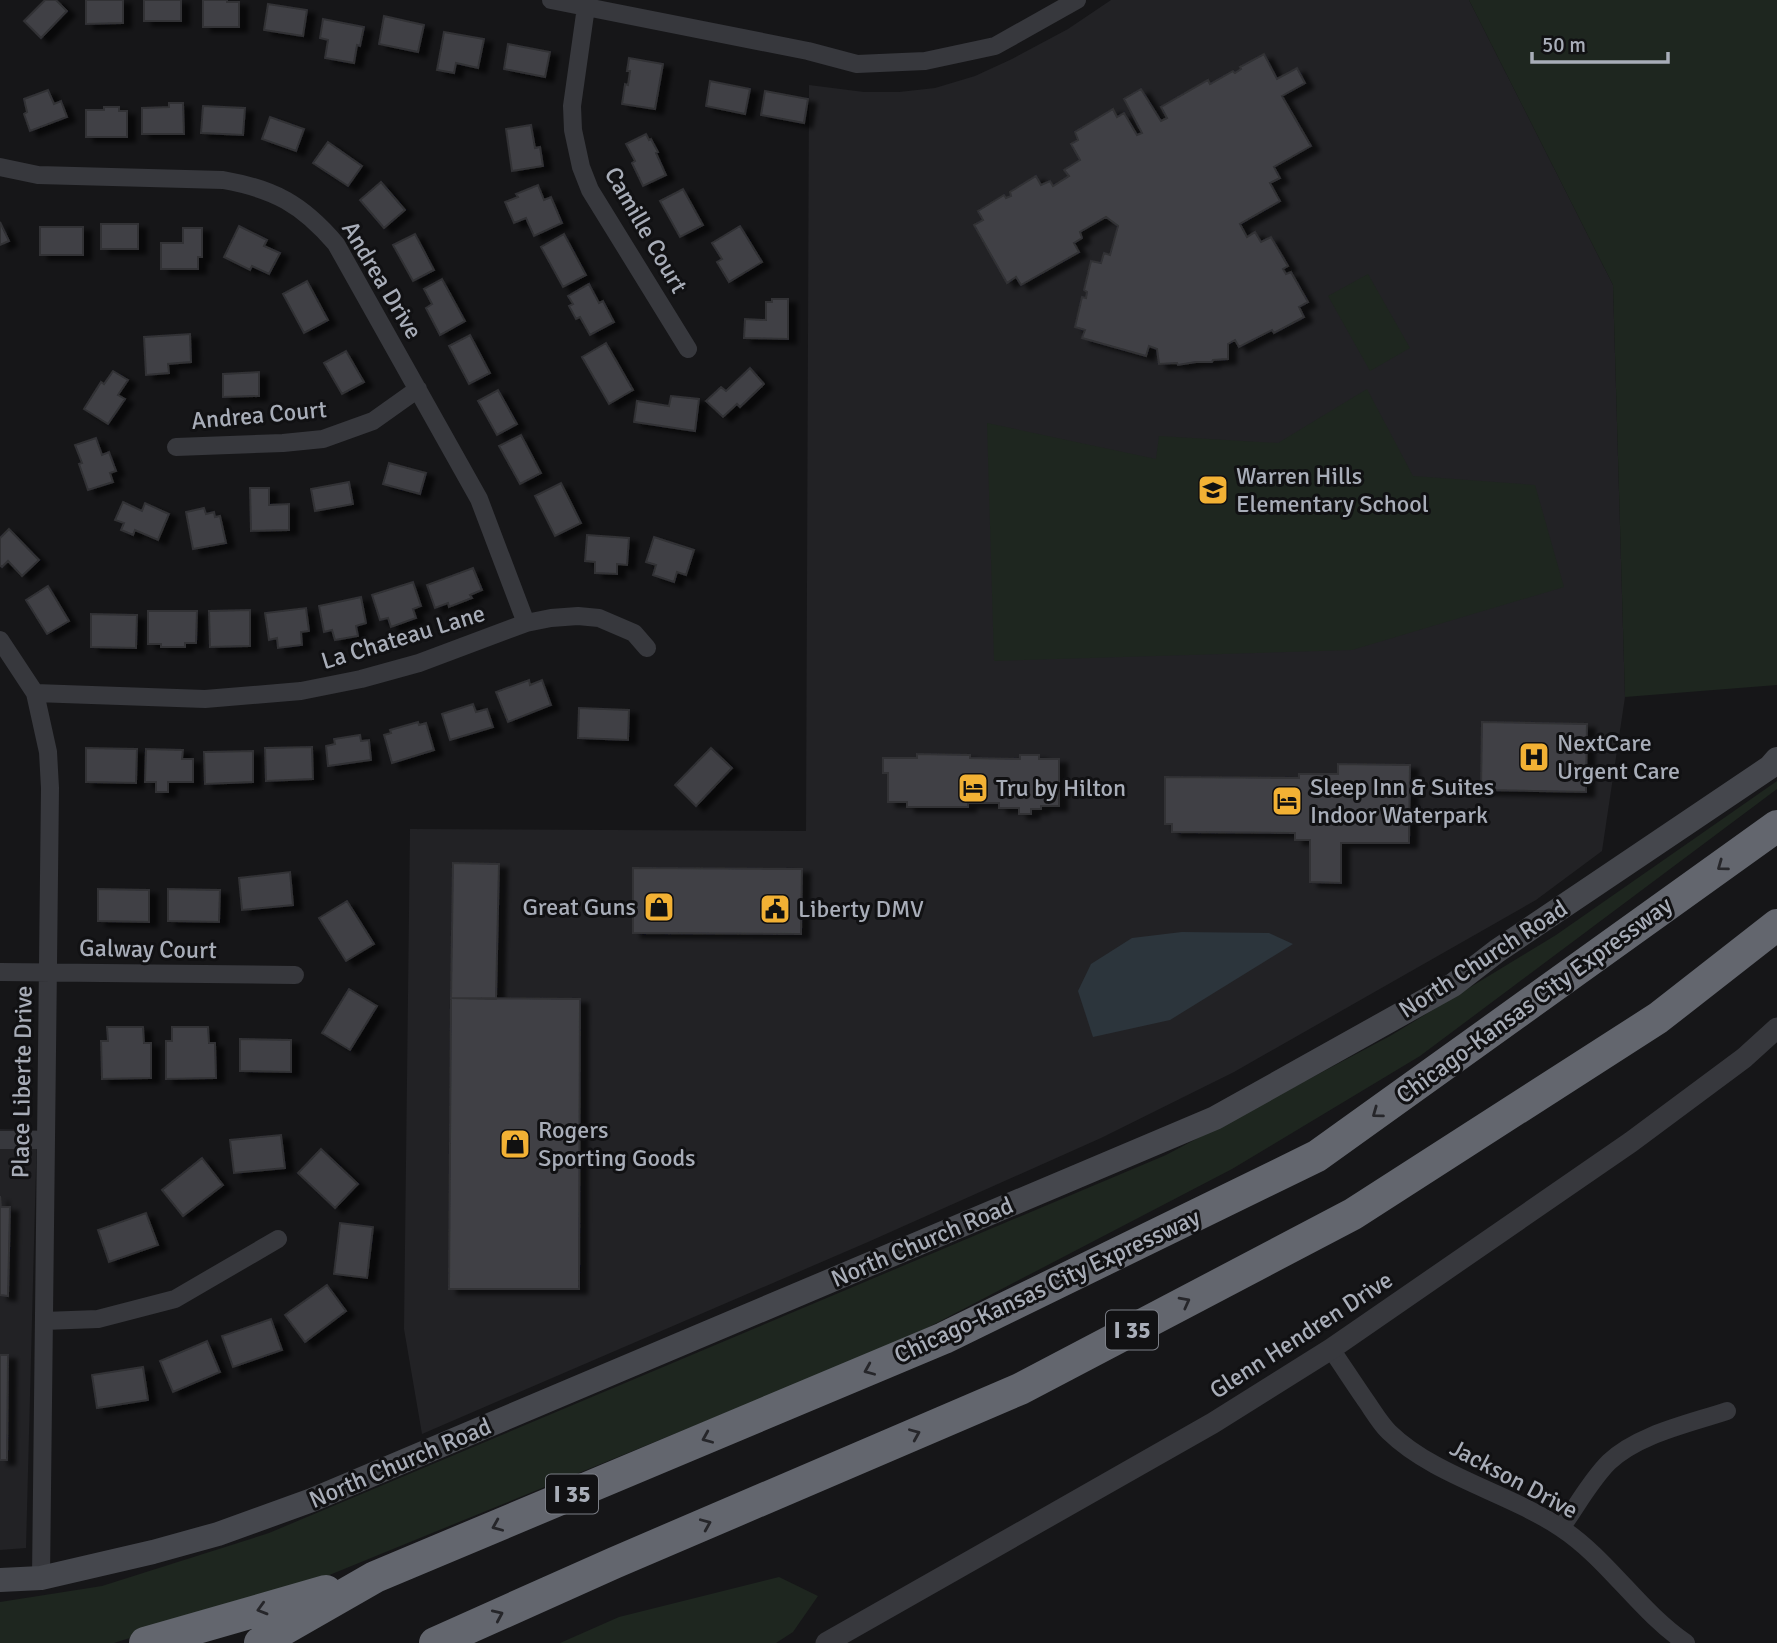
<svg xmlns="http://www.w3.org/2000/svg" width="1777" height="1643" font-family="Signika,sans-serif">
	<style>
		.built { fill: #222225 }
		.green { fill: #1e261f }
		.water { fill: #2c353c }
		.building { fill: #404145; stroke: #303034; stroke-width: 2; filter: url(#shadow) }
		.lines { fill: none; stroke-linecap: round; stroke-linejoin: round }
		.minor { stroke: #37383d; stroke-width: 18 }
		.tertiary { stroke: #37383d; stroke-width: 21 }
		.secondary { stroke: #45474d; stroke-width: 24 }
		.motorway { stroke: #63666e; stroke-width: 32 }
		.oneway { stroke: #26262a }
		.labels { text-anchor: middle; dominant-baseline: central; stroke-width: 6; stroke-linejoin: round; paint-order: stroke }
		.shield { fill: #111113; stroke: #7b7e86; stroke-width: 2 }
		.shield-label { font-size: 23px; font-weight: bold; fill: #a8adb8 }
		.street-label { font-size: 24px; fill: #a8adb8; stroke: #111113 }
		.poi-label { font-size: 24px; fill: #a8adb8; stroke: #111113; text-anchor: start }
	</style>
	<defs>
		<filter id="shadow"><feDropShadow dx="8" dy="4.5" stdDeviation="2" flood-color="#0009"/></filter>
	</defs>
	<rect width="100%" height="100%" fill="#161618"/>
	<path class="built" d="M1111,0H1469L1613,285L1625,697L1602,851L1536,900L1234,1072L1101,1138L868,1242L422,1434L404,1329L410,829L806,831L809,85L864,92H899L935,88L975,76L1012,59L1068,29Z
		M0,1129L37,1130L26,1548L0,1550Z"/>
	<path class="green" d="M1469,0H1777V685L1625,697L1613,285Z
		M1368,274L1410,348L1370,371L1328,296Z
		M1367,389L1413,476L1535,485L1564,587L1352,650L994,661L987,423L1156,459L1159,436L1278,443Z
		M1777,781V789L1420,1056L1232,1169L904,1340L327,1576L114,1643H0V1602L102,1586L269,1533L1166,1155L1390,1036L1556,935Z
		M779,1577L818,1596L793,1632L776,1643H560L619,1617Z"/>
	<path class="water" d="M1182,932L1269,933L1293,944L1170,1020L1093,1037L1078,991L1091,964L1132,938Z"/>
	<path class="building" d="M45,0H56L67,11L41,38L24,21Z
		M86,0H123V23L86,24Z
		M144,0H181V21H144Z
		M203,0H227V2H239V27H203Z
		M268,4L307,10L303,36L264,30Z
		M384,16L424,25L418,52L379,44Z
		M323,19L364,27L360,46L357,45L354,63L325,58L328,40L320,38Z
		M444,32L484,39L478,68L456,63L454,73L437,70Z
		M508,44L550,52L545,77L504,69Z
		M1264,54L1277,79L1297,68L1305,83L1282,96L1311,146L1274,167L1280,178L1270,183L1280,201L1240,224L1247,237L1255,232L1261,242L1271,237L1288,266L1283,269L1286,274L1291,272L1308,302L1299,307L1304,317L1274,333L1272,330L1239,347L1235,340L1228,344V359L1213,360L1212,362H1196L1178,365L1177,363L1159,364L1157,349L1149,346L1146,356L1082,338L1085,330L1075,327L1082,297L1086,298L1087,292L1084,290L1091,261L1101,263L1104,253L1110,255L1118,226L1106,217L1080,232L1082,238L1074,243L1079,252L1021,285L1016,277L1007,283L974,225L983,220L978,211L1004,195L1006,198L1011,196L1010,192L1036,176L1041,185L1050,181L1053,186L1069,176L1064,170L1080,160L1071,144L1078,140L1075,132L1113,109L1117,117L1124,113L1137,135L1142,133L1124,99L1141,89L1161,121L1167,118L1161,107L1208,80L1210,84L1233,71L1235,73L1241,69L1240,67Z
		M629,58L663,64L655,109L622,104L625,84L628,85L630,71H627Z
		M710,81L750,89L745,114L706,106Z
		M48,90L54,104L61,101L67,117L30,131L24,114L27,112L24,99Z
		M765,91L808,99L804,123L761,115Z
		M169,103H183L184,134H142V108L169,107Z
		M203,106L245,108L243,135L201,133Z
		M104,107H119V111H127V137H86V110H104Z
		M270,117L304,129L296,151L262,139Z
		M531,125L535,148L540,147L543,166L512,171L506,129Z
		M646,134L649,140L651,139L658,152L656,153L666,175L643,186L632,163L635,161L626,144Z
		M328,142L362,166L348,186L313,163Z
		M381,182L405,210L384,228L360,200Z
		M538,185L544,200L551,197L562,223L534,236L526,218L514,223L505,202L518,197L516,194Z
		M683,189L703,225L680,237L660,201Z
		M0,222L9,241L0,245Z
		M101,224H138V249H101Z
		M239,226L267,240L264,246L280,253L269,274L252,266L250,270L224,257Z
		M740,226L762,262L729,282L717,262L722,259L712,243Z
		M40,227H83V255H40Z
		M183,228H202V257H198V269H161V243H183Z
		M415,234L434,270L413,281L393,245Z
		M564,234L586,275L563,287L541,247Z
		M442,279L465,321L440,335L426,308L432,304L424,289Z
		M307,281L328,320L304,333L283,294Z
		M589,284L599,303L603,301L614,322L590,335L580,317L576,319L569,306L573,304L568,296Z
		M772,299H788V339L744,338L745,319L766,320V302H772Z
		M190,334L191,362L168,364L169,373L146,375L144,337Z
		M470,335L490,373L469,384L449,346Z
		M606,343L633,390L609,404L582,357Z
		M346,351L364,382L342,394L324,363Z
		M750,368L764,384L740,407L737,404L723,417L706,401L721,387L726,391Z
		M113,371L128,380L118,395L125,399L108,424L84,409L101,382L104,384Z
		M259,372V396L223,397V374Z
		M498,390L517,424L497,435L478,401Z
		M671,396L699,399L695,431L634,422L637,401L669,406Z
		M521,435L541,473L520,484L499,446Z
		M96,438L102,455L109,452L116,471L110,473L113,482L88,490L79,464L82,463L75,445Z
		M389,463L426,473L420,494L383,484Z
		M349,482L353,504L315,511L311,489Z
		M561,483L581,523L555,536L535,496Z
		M250,488H269V505L289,504V530L251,531Z
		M123,502L142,511L145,503L169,514L158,540L135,530L133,535L121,530L124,523L115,520Z
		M204,508L206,514L214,512L215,517L220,516L226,543L193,549L186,512Z
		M9,529L39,560L22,576L8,561L2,567L0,565V538Z
		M587,535L629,538L627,565L617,564V574L595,573V562L585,561Z
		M654,537L694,550L686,575L677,572L674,582L653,575L656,565L646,562Z
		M473,568L482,590L470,595L472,598L449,607L448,603L435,608L427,585Z
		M413,582L421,606L413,609L416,618L391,627L388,618L380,620L372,595Z
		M48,586L69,621L47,634L26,600Z
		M361,597L366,623L356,626L358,636L335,640L332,630L324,632L319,606Z
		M306,608L309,631L301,632L302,645L278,648L277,638L269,640L265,613Z
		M250,610V646L210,647L209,611Z
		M148,611H197L196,643H185V647H161V644H148Z
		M91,614L137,615L136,648L91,647Z
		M529,680L530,685L542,680L551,705L508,722L496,692Z
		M473,704L476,712L487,709L493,727L450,740L442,714Z
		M579,708L629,710L628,740L578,738Z
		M418,722L419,725L426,723L434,750L392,763L384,735L391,733L390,730Z
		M1482,722L1587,724L1586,792L1481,790Z
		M360,735L361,741L369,740L371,760L328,766L326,746L335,744L334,739Z
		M312,747L313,779L266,781L265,748Z
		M86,748L137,749L136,783L86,782Z
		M711,748L732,768L696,806L675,785Z
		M146,749L183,750L182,759H193V782H168V792H156V782H145Z
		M253,751V782L205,784L204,752Z
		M917,754L970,755V758L1020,759V755H1039V759H1059V806H1041V809H1031V814H1019V808H999V803H968V807H907V802H888V773H883V758H917Z
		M1338,764L1410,765L1409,843H1341V883L1310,882V840H1295V833L1172,832V824H1165V777L1299,778V774H1338Z
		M453,863L499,864L496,999L451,998Z
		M633,868L802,869L801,934L633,933Z
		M290,872L293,905L242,910L239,878Z
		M98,889L149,890V922L98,921Z
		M168,889L220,890L219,922L168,921Z
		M347,901L374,944L346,961L319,918Z
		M349,989L377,1006L350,1050L322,1033Z
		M451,998L580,999L579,1289H449Z
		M107,1027H143L144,1043H151V1078L102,1079L101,1041H108Z
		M172,1027H208L209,1043H215L216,1078L166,1079V1041H172Z
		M240,1039L291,1040V1072L240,1071Z
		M281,1135L285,1168L234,1173L230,1140Z
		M321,1149L358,1184L335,1208L298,1173Z
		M202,1158L223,1185L183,1216L162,1190Z
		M0,1196L1,1207H10L8,1296L0,1295Z
		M146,1213L158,1245L109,1262L98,1230Z
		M340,1223L373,1227L367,1278L334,1274Z
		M327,1285L346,1311L305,1342L285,1315Z
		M271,1319L282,1350L233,1367L222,1336Z
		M207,1341L220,1372L173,1392L160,1361Z
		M0,1355H8L7,1460H0Z
		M143,1367L148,1400L97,1408L92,1375Z"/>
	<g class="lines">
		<path class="minor" d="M551,0L808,51L857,64L925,61L995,46L1077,0
			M586,7L572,106L573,130L581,167L590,190L688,349
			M0,167L38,175L223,180C274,189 302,204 336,244L479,499L526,623
			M176,447L283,443L323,439L373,421L418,389
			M0,640L35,693L48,752L50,788L41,1578
			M35,693L205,699L301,691L361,679L419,663L526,623L551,618L578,616L599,618L634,633L647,648
			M0,972L295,975
			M0,1140H45
			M44,1321L98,1319L175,1299L278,1239
			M1331,1349C1342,1365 1353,1382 1364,1398C1372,1409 1379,1422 1389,1432C1434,1476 1509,1493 1561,1528C1608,1559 1639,1611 1686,1643
			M1561,1528C1577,1506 1590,1481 1609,1462C1639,1434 1688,1424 1727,1411"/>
		<path class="tertiary" d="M826,1643L1213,1423L1331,1349L1631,1142L1744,1058L1777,1028"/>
		<path class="secondary" d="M0,1580L41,1578L153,1552L218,1534L312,1500L1215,1118L1453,985L1497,951L1770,767L1777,759"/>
		<path class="motorway" d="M145,1643L326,1591
			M260,1643L375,1577L944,1338L1317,1156L1777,826
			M435,1643L614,1563L1020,1389L1353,1214L1658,1018L1777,925"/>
	</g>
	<defs><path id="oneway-chevron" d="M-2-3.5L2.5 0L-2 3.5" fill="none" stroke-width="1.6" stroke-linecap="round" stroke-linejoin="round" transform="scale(1.75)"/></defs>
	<g class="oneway">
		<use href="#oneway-chevron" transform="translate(1722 866) rotate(144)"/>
		<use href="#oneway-chevron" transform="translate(1377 1113) rotate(144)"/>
		<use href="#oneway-chevron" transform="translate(1185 1302) rotate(-28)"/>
		<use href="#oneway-chevron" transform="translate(869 1370) rotate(157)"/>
		<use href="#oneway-chevron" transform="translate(915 1434) rotate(-23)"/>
		<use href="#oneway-chevron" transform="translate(707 1438) rotate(157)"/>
		<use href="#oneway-chevron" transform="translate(706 1524) rotate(-23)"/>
		<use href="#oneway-chevron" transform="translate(497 1526) rotate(157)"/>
		<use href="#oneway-chevron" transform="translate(262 1609) rotate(164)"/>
		<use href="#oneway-chevron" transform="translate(498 1615) rotate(-24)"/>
	</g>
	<defs>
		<g id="school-square" transform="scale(1.575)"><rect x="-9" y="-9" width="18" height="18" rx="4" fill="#f2b134" stroke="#111113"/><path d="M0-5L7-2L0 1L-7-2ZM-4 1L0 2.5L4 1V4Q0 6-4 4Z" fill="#111"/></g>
		<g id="hospital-square" transform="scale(1.575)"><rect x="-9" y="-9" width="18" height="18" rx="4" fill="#f2b134" stroke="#111113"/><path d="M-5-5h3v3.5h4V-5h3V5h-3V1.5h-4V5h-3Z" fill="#111"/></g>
		<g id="hotel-square" transform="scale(1.575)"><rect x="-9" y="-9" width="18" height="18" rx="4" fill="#f2b134" stroke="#111113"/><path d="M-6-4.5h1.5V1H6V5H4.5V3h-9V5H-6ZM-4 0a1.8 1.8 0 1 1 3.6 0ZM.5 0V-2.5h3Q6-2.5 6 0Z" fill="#111"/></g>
		<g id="shop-square" transform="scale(1.575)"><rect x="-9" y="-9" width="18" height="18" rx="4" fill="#f2b134" stroke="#111113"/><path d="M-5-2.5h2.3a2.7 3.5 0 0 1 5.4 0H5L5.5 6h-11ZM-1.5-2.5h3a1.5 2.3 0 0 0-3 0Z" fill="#111"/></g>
		<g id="civic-square" transform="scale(1.575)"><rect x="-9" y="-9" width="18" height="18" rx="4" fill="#f2b134" stroke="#111113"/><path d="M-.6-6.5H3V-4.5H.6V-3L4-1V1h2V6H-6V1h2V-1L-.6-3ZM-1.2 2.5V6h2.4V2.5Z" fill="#111"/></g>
	</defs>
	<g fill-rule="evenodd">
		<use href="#school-square" x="1213" y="490"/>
		<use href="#hospital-square" x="1534" y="757"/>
		<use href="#hotel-square" x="973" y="788"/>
		<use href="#hotel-square" x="1287" y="801"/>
		<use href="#shop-square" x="659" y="907"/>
		<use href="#civic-square" x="775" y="909"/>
		<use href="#shop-square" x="515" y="1144"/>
	</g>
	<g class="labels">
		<g class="shield">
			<rect x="1106" y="1310.5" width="52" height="39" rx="5"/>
			<rect x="546" y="1474.5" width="52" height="39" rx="5"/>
		</g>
		<g class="shield-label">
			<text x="1132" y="1330">I 35</text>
			<text x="572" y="1494">I 35</text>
		</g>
		<g class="street-label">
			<text transform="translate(646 230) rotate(60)">Camille Court</text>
			<text transform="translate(382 280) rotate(59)">Andrea Drive</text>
			<text transform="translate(259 415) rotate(-5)">Andrea Court</text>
			<text transform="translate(403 637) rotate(-17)">La Chateau Lane</text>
			<text transform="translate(148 949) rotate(1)">Galway Court</text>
			<text transform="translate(1483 959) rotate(-33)">North Church Road</text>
			<text transform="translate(1534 1000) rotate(-36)">Chicago-Kansas City Expressway</text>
			<text transform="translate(22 1082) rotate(-89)">Place Liberte Drive</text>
			<text transform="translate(922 1242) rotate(-23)">North Church Road</text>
			<text transform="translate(1047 1286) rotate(-25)">Chicago-Kansas City Expressway</text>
			<text transform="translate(1301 1335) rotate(-33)">Glenn Hendren Drive</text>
			<text transform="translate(400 1463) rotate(-23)">North Church Road</text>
			<text transform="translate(1514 1479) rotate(28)">Jackson Drive</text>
		</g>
		<g class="poi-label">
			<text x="1236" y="476">Warren Hills<tspan x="1236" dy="28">Elementary School</tspan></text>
			<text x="1557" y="743">NextCare<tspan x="1557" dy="28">Urgent Care</tspan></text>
			<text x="1310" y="787">Sleep Inn &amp; Suites<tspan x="1310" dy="28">Indoor Waterpark</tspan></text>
			<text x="996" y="788">Tru by Hilton</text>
			<text x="636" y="907" text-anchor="end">Great Guns</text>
			<text x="798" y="909">Liberty DMV</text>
			<text x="538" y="1130">Rogers<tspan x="538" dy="28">Sporting Goods</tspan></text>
		</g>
	</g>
	<path d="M1532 52v10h136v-10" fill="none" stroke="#a8adb8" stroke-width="3.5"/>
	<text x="1542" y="52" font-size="21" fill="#a8adb8" stroke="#111113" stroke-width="5" paint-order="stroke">50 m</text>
</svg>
